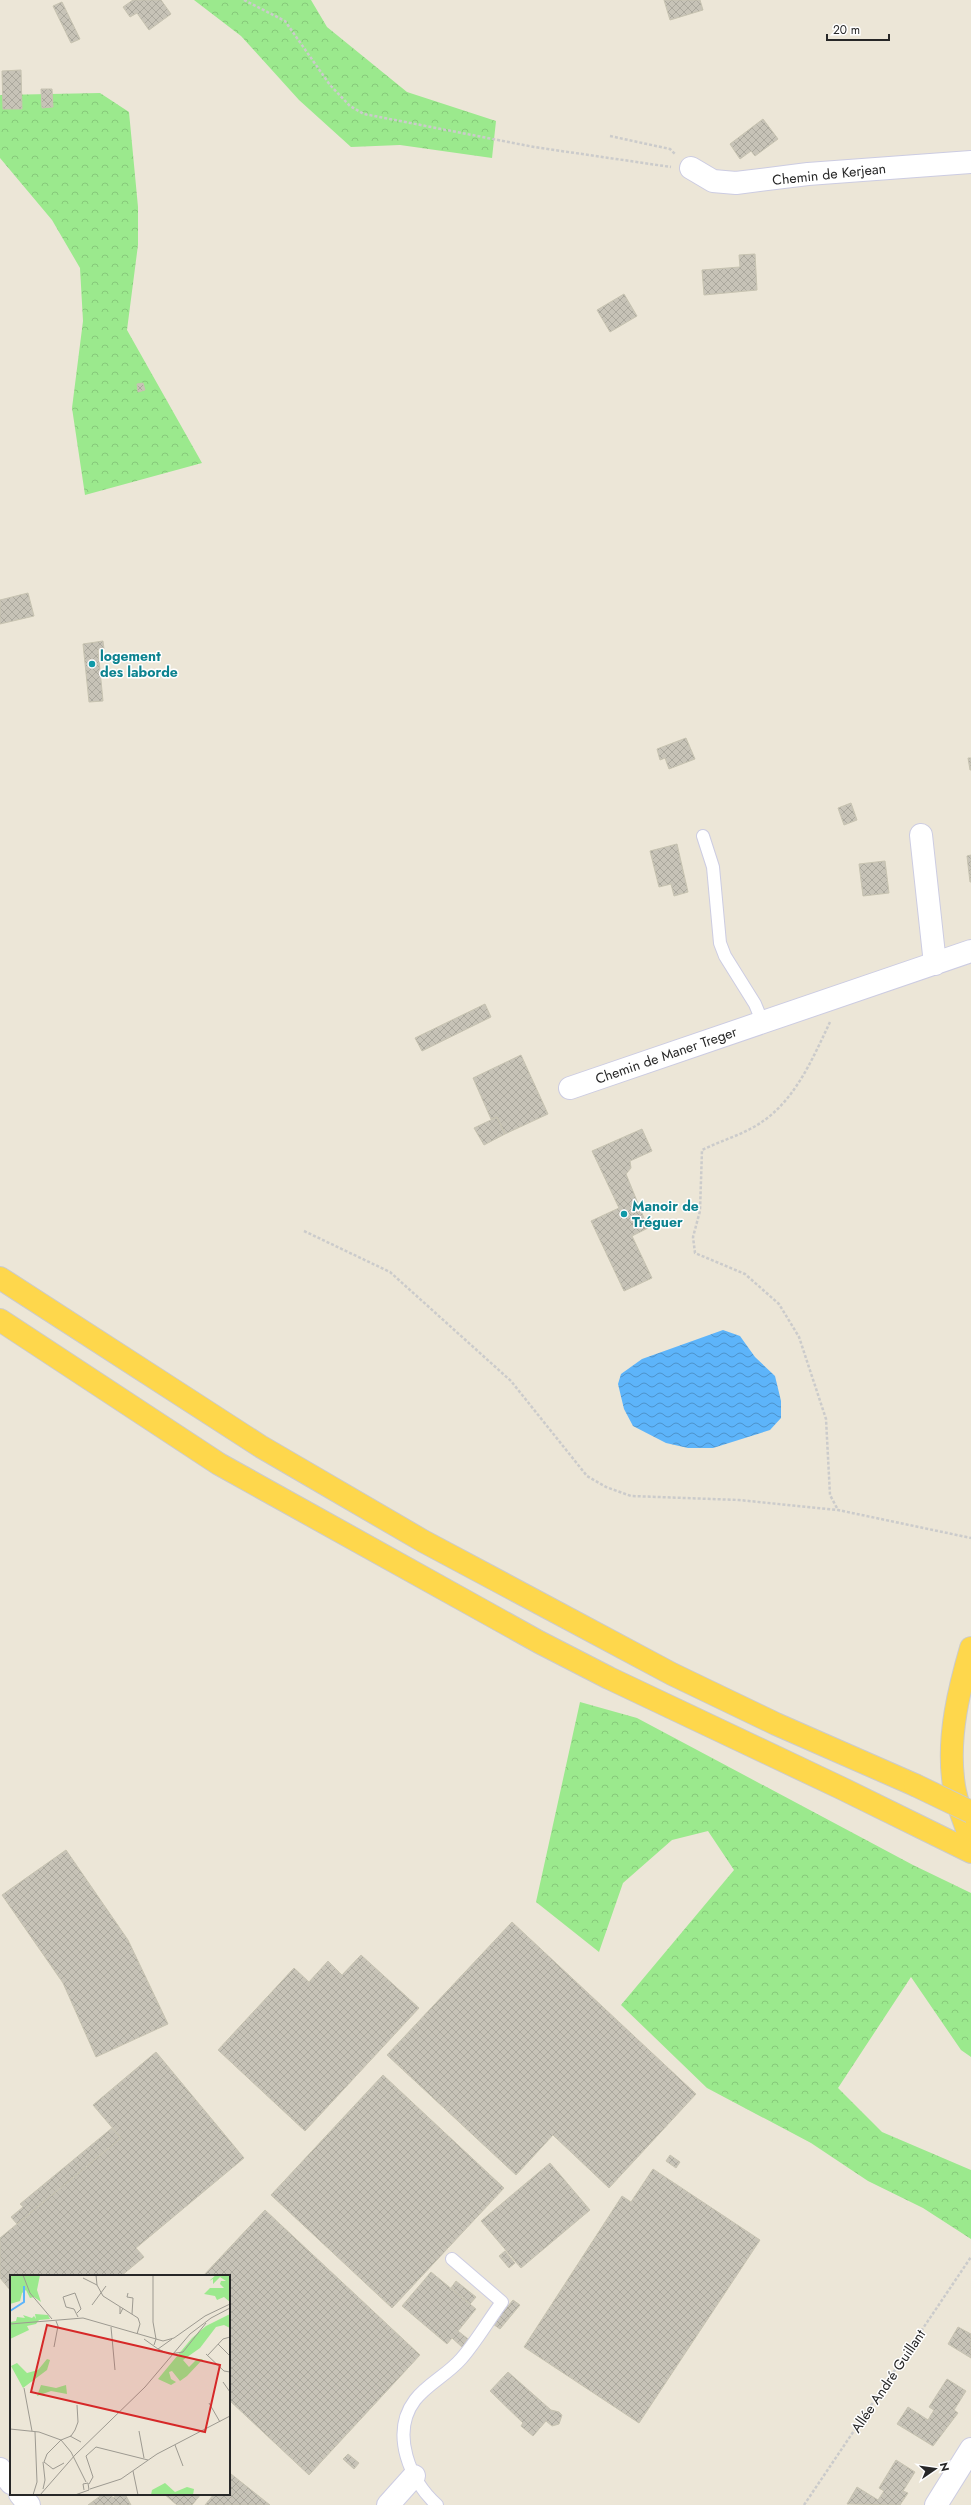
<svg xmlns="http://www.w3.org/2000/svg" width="971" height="2505" font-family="Jost,sans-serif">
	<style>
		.forest { fill: url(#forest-crowns) }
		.water { fill: url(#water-waves) }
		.building { fill: url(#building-cross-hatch); stroke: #c7c3b1 }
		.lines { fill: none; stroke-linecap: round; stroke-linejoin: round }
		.service-casing { stroke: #cccce2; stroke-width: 14 }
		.minor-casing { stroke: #cccce2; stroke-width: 24 }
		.tertiary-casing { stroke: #cccce2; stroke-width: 24 }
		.trunk-casing { stroke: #cbcbcb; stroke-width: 24 }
		.path { stroke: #cbcbcb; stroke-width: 2.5; stroke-dasharray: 3 2; stroke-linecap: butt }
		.service { stroke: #fff; stroke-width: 12 }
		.minor { stroke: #fff; stroke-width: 22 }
		.tertiary { stroke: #fff; stroke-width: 22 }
		.trunk { stroke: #fed74c; stroke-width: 22 }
		.trunk-bridge-casing { stroke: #cbcbcb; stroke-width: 24; stroke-linecap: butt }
		.trunk-bridge { stroke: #fed74c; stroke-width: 22 }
		.culture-dot { fill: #0f9aa8; stroke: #fff; stroke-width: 1.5 }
		.labels { text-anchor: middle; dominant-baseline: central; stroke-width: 3; stroke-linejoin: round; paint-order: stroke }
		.street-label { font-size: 14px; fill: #272727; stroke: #fff }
		.culture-label { font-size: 14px; font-weight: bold; fill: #0d838f; stroke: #fff; text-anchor: start }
		.inset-river { fill: none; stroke: #5db4fa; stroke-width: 2 }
		.inset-road { fill: none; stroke: #9d9a91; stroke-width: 1 }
		.view { fill: #d62828; fill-opacity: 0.15; stroke: #d62828; stroke-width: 2 }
		.inset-edge { fill: none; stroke: #272727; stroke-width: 2 }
	</style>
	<defs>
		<pattern id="forest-crowns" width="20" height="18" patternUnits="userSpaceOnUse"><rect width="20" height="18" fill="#9be98d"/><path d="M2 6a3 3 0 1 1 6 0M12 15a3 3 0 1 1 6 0" fill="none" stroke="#86c87a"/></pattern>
		<pattern id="water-waves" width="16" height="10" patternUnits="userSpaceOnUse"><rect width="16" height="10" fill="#5db4fa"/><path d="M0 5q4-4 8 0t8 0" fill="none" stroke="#4d92ca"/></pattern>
		<pattern id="building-cross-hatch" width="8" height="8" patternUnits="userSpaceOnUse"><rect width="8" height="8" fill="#c7c3b7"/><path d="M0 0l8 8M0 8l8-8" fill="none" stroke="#aba89d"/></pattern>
	</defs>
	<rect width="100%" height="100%" fill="#ece6d7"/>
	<path class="forest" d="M194,0H311L327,27L407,92L496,121L492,158L400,145L351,147L299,100L241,36Z
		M100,93L129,112L138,207V245L127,330L202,463L85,495L72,408L83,321L80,268L52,220L0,158V95Z
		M580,1702L637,1718L913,1865L971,1893V2057L961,2050L911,1977L838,2088L882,2132L971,2170V2239L923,2208L868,2181L811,2143L707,2088L621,2005L734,1870L708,1831L672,1840L623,1883L599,1952L536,1902Z"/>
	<path class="water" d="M723,1330L740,1336L755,1357L775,1376L781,1401V1418L770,1430L713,1448H688L666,1443L633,1426L624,1409L618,1384L621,1374L642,1359Z"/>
	<path class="building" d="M133,0H161L171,14L149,30L137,13L130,17L123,7Z
		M664,0H700L703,10L670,20Z
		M62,2L80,39L71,43L53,6Z
		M21,70L22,109H3L2,71Z
		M41,89H52L53,107L42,108Z
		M763,119L778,139L755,156L751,151L740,159L730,144Z
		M755,254L757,290L704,295L702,270L740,267L739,255Z
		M624,294L637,316L610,332L597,310Z
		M143,383L145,390L138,392L137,384Z
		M28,593L34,616L0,624V600Z
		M103,641L104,649L98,650L103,701L89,702L83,644Z
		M686,738L695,759L669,769L665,758L660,760L657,749Z
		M968,758H971V770H970Z
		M851,803L857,820L844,825L838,808Z
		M677,844L688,892L674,896L671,884L659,887L650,851Z
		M971,855V882H970L967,856Z
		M885,861L889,893L863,896L859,864Z
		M485,1004L491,1017L422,1051L415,1038Z
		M521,1055L548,1114L505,1134L497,1117L491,1119L473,1078Z
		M497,1117L505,1134L484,1145L474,1128Z
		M642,1129L652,1151L630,1161L631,1168L626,1174L648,1228L632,1236L652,1278L624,1291L591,1221L619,1208L592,1151Z
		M66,1850L128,1940L168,2024L96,2057L63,1983L2,1895Z
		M512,1922L696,2094L609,2188L553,2135L516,2175L387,2055Z
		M361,1955L419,2008L305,2131L218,2050L294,1968L309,1982L328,1961L342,1975Z
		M156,2052L244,2158L136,2248L144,2257L121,2276H11V2291L0,2278V2238L121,2138L93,2105Z
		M383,2075L504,2188L392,2308L271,2195Z
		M112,2128L121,2138L17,2224L11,2217L23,2207L20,2204Z
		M670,2155L680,2162L676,2168L666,2161Z
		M550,2163L590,2210L521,2268L481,2221Z
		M653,2169L760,2240L639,2423L524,2347L622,2196L631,2202Z
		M265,2210L420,2355L309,2475L229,2400V2276H203Z
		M505,2251L515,2263L509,2268L499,2256Z
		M431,2272L476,2309L458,2331L468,2339L462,2347L452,2338L447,2344L402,2306Z
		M456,2281L476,2297L470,2304L451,2288Z
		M513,2300L520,2305L500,2329L493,2324Z
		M958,2327L971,2334V2358L948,2344Z
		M508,2372L551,2410L559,2412L562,2415L559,2424L552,2426L546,2421L533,2436L521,2426L523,2423L490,2391Z
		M947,2379L966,2391L954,2410L958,2413L933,2446L897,2424L908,2407L928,2420L934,2410L929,2407Z
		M348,2454L359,2463L354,2469L343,2459Z
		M896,2460L915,2472L903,2491L908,2493L900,2505L847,2504L857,2487L878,2500L884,2491L879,2488Z
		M231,2474L270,2505H205L214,2494H229Z
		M103,2494H110L113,2498L118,2494H125L131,2505H88Z
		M164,2494H201L192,2505H177Z"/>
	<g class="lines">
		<g class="service-casing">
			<path id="service" d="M703,836L713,867L720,943L725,956L755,1004L762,1021
				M437,2505C410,2481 390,2433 415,2400C427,2384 447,2375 461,2359C476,2342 488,2321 502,2302L452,2259"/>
		</g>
		<g class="minor-casing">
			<path id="minor" d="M691,168L713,181L736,183L808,174L971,162
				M921,835L935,964
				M570,1088L971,951
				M388,2505L414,2476
				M936,2505L971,2449"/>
		</g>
		<g class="tertiary-casing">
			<path id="tertiary" d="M0,2469L11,2483
				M20,2494L29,2505"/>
		</g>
		<g class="trunk-casing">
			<path id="trunk" d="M0,1278L260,1446L423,1541L672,1674L776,1724L915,1785
				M0,1320L219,1464L539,1642L609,1678L841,1788L971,1852
				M971,1648C959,1689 948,1735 953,1778C955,1800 964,1821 971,1840"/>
		</g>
		<path class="path" d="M244,0L285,21L330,85L350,106L364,114L534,147L671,167
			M610,136L670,149L676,155
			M830,1022C811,1062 792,1108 750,1129C735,1137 718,1142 702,1150L700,1211L693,1237L695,1253L745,1274L779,1304L799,1337L826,1419L830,1495L838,1510
			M304,1231L390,1272L511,1381L587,1476L606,1487L631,1496L739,1500L838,1510L971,1538
			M804,2505L971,2257"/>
		<use href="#service" class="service"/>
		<use href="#minor" class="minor"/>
		<use href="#tertiary" class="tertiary"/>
		<use href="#trunk" class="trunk"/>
		<g class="trunk-bridge-casing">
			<path id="trunk-bridge" d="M915,1785L971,1812"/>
		</g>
		<use href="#trunk-bridge" class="trunk-bridge"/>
	</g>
	<g class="culture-dot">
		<circle cx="92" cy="664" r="4"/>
		<circle cx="624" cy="1214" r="4"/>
	</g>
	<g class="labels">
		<g class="street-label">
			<text transform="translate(829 174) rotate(-6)">Chemin de Kerjean</text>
			<text transform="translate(666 1055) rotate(-19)">Chemin de Maner Treger</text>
			<text transform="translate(888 2381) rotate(-56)">Allée André Guillant</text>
		</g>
		<g class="culture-label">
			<text x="100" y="656">logement<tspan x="100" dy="16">des laborde</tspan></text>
			<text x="632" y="1206">Manoir de<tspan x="632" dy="16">Tréguer</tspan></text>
		</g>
	</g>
	<g transform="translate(10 2275)">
		<rect width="220" height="220" fill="#ece6d7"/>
		<path d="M3,0H30L27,15L31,27L24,22L20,23L16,15L12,18L10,26L0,29V2ZM206,0H220V27L214,22L207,25L205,21L194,19L200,13H214L210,9L211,6H216L210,2L203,9V4L199,6ZM25,39L38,40L40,44L29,45L26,49L17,51L19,55L0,64V47L6,46L7,42L15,43L13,40L22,43L24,41L26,44ZM220,39V53L214,50L206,52L190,73L173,85L179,92L187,84H193L177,101L170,106L162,96L159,97L161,104L166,107L161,110L148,104L182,63L196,51ZM37,84L40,85L37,95L13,113L1,91L7,88L17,98L28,95ZM31,110L46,113L56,110L57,119L41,116L27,121ZM155,208L165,217L177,212L184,214L183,220H141L142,215Z" fill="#9be98d"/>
		<path class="inset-river" d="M0,36L14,27V11"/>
		<path class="inset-road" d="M13,0L20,18L42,44M86,0L87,10L93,21L128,43L130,49L127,59M143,0V47L146,64L144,70M73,3L87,10M118,18L117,22L123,23L122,39M82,30L96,11M110,32V39L113,33M67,38L71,34L65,18L53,22L56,32L64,34L68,42M0,49L73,43L153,66L164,63L195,41L220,29M101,52L105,95M134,64L148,74M208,69L220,81M44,72L48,51L46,46M148,74L162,64M148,74L159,79L173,77L196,48M196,79L214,96L220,97M198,80L213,64L220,62M213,107L220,117M14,113L22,156M199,128L210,147M0,154L29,157L51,165L61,177L76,207M129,156L134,183M60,161L71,167M51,165L61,161L65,155L68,147L67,130M51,165L37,179L34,187L43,194L54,188M165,170L173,191M33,187L35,205L33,214M123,196L128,220M79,209L83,202L76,181L86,172L138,185M80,214L111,204L147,179L220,141M23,220L27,207L25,157M30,220L65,180L135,112L180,59L201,43L220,33M65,220L79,215L78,208L73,209L74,215"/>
		<path class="view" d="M37,50L210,90L195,157L21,117Z"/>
		<rect width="220" height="220" class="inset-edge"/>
	</g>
	<g transform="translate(935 2469) rotate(77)" stroke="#ffffff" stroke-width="3" paint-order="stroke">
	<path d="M0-3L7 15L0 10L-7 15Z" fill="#272727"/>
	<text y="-6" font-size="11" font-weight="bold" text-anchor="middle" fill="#272727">N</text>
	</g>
	<path d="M827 34v6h62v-6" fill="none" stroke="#272727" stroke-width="2"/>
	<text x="833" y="34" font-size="12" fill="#272727" stroke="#ffffff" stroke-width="3" paint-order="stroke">20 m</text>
</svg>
